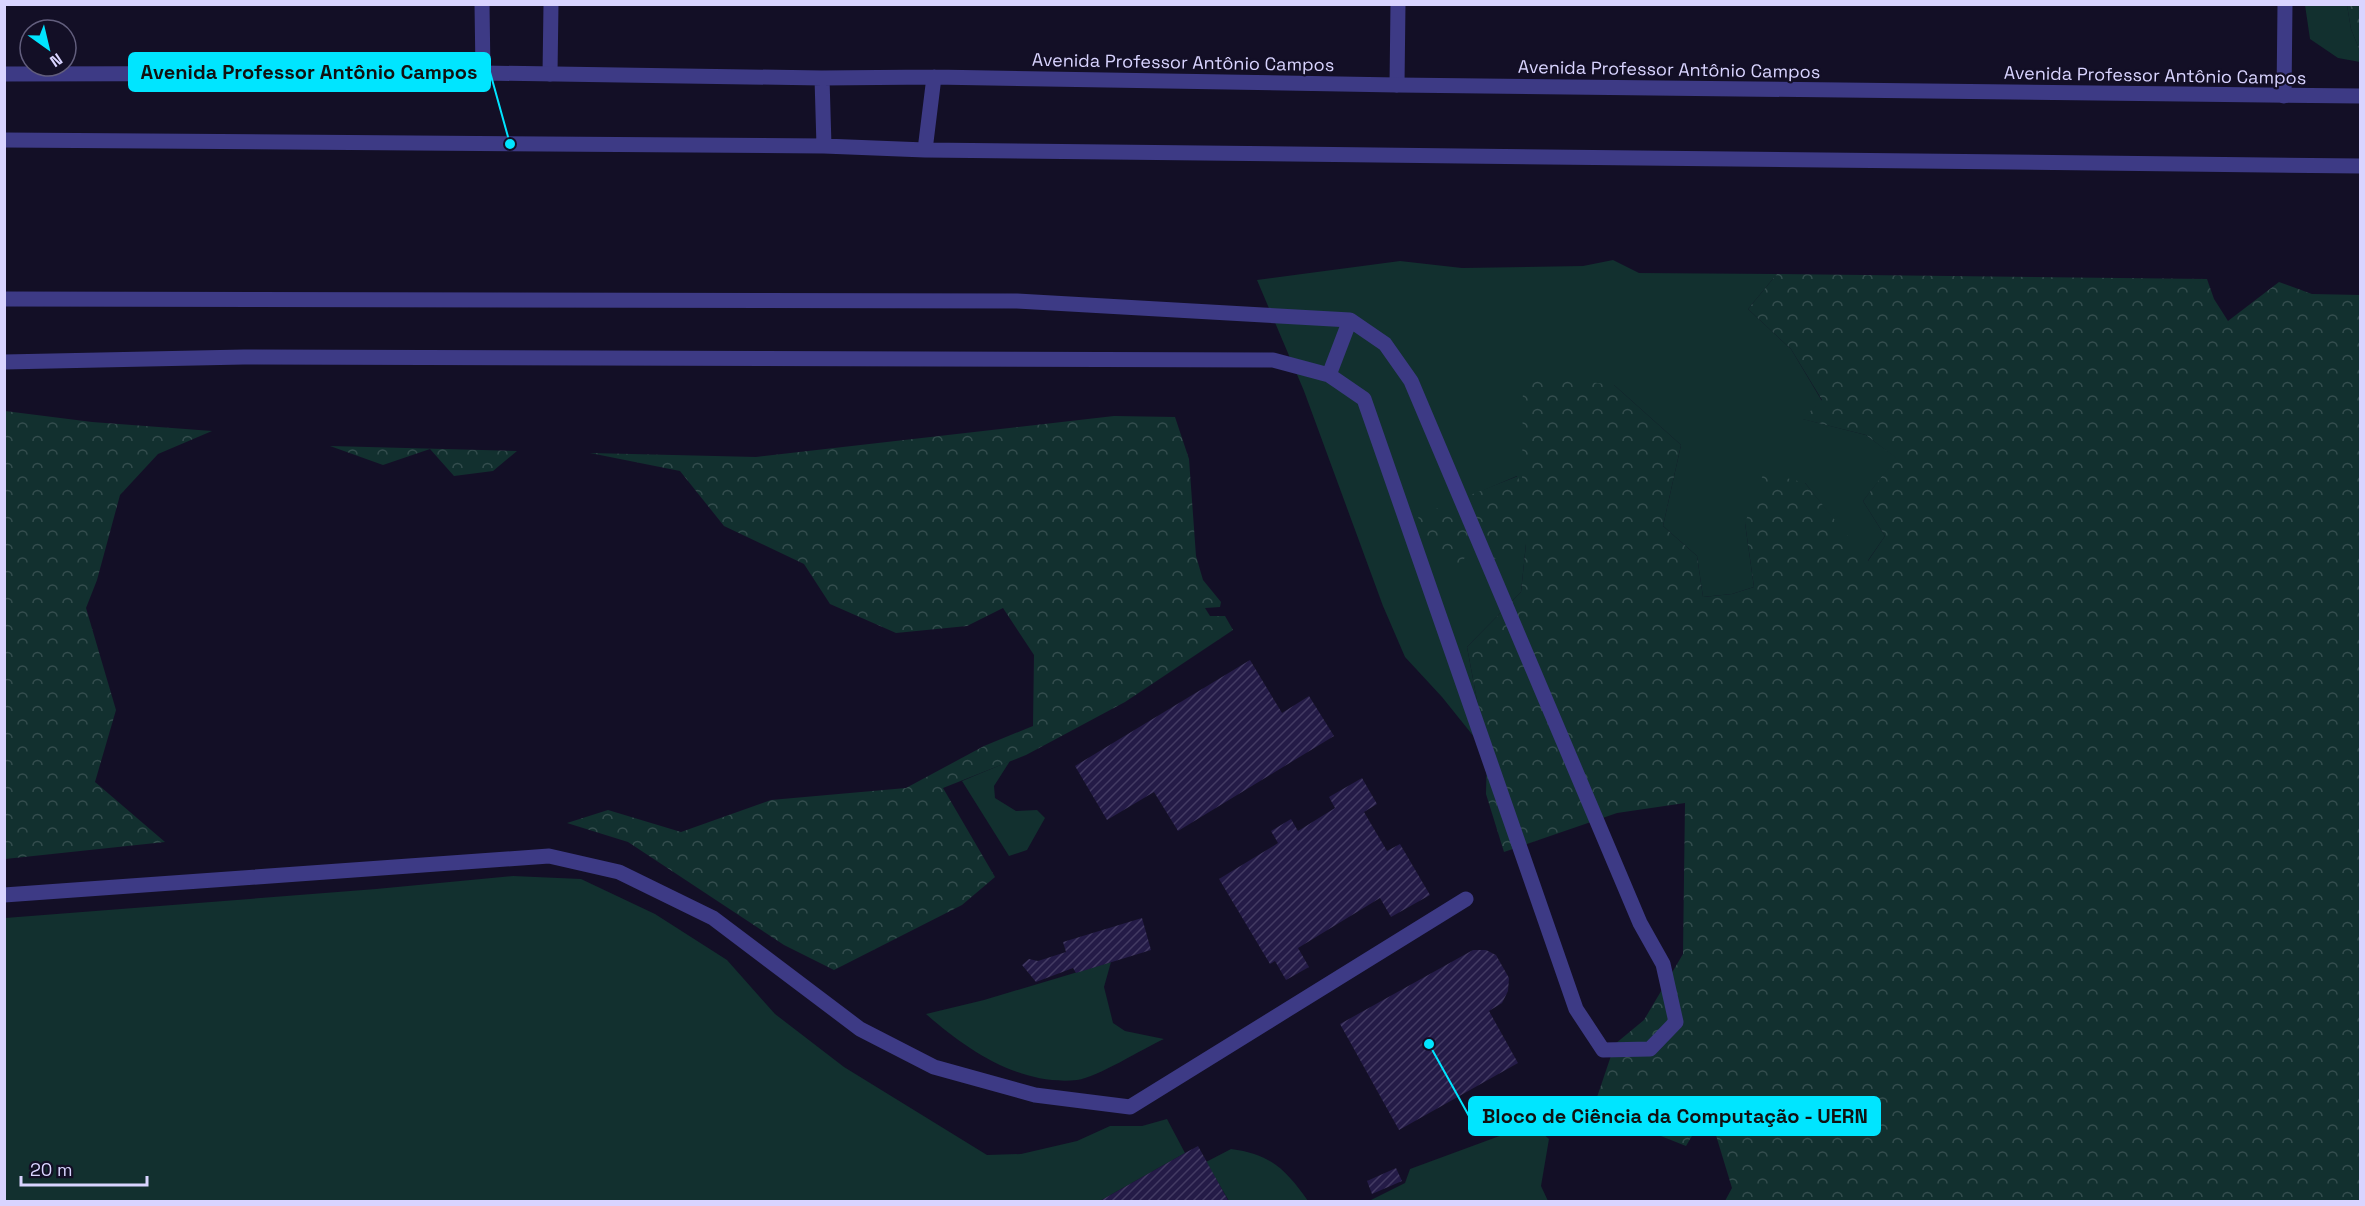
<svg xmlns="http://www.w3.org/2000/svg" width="2365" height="1206" font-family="'Space Grotesk',sans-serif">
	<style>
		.green { fill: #12302f }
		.forest { fill: url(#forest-crowns) }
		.building { fill: url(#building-hatch) }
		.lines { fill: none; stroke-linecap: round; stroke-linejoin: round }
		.service { stroke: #3d3a85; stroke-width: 15 }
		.minor { stroke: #3d3a85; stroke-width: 15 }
		.tertiary { stroke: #3d3a85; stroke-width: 15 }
		.labels { text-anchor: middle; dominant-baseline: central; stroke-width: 4.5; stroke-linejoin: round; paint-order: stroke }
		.street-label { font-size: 18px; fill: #d9d4ff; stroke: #130f26 }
		.leader { fill: none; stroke: #00e5ff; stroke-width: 2 }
		.callout-dot { fill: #00e5ff; stroke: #130f26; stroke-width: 2 }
		.callout { fill: #00e5ff; stroke: #00e5ff; stroke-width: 2 }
		.callout-label { font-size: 20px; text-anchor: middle; font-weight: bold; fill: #111 }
	</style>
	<defs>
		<pattern id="forest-crowns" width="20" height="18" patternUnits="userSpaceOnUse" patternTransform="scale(1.5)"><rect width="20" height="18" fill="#12302f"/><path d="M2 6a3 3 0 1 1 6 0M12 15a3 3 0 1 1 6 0" fill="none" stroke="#344d4e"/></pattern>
		<pattern id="building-hatch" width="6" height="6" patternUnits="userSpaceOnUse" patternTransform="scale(1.5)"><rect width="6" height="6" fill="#241b47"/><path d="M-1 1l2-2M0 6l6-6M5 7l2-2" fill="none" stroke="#433b63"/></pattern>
	</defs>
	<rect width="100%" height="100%" fill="#130f26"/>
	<path class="green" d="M2305,5H2347L2351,29L2360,51V62L2338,58L2310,39Z
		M1613,260L1639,273L1777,274L1748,309L1791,349L1822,401L1803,419L1866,435L1897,458L1863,501L1885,536L1867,562L1805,483L1745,523L1754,587L1732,594L1703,597L1697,556L1663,526L1681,445L1614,385L1522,499L1517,476L1482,491L1476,542L1526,544L1521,592L1467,647L1487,753L1442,697L1405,657L1383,606L1304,391L1257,280L1400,261L1462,268L1583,266Z
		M1010,761L994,786L995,798L1016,811L1037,810L1045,818L1027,850L1009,856L962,781Z
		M513,876L581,879L655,914L727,960L775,1014L844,1067L987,1155L1021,1154L1077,1141L1110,1126H1142L1167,1119L1185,1153L1098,1202L5,1201V918L376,889Z
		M1111,962L1104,987L1113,1023L1125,1031L1164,1039C1142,1049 1098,1077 1077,1080C1019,1086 966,1049 926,1014L984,1000Z
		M1532,1124L1549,1139L1541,1186L1548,1201H1369L1405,1183L1410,1169Z
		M1231,1149C1271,1154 1286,1170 1308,1201H1229L1206,1162Z"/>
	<path class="forest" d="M2347,5H2360V51L2351,29Z
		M1777,274L2207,279L2214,299L2228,321L2279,282L2312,294L2360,295V1201H1725L1732,1188L1708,1109L1686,1146L1593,1109L1615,1044L1644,1020L1683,954L1685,803L1617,813L1504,852L1486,794L1487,753L1467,647L1521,592L1526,544L1492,560L1475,542L1458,568L1427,552L1418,516L1518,476L1522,495L1523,374L1614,385L1681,445L1663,526L1697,556L1703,597L1732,594L1754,587L1745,523L1764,472L1805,483L1868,561L1885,536L1863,501L1896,458L1866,435L1802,419L1822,400L1791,349L1748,309Z
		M5,411L92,422L212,431L158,454L120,495L97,580L86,608L116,710L95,782L165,842L5,859Z
		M1114,416L1175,417L1189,459L1196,556L1203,580L1221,602L1220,607L1205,608L1210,616H1225L1233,630L1125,702L1026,755L943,788L995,877L962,905L834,970L784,945L628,842L567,823L608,810L681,832L771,800L906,788L984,746L1033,726L1034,655L1003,608L967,626L896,633L830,604L804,564L724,526L680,471L590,453L756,457Z
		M330,446L517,451L493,471L454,476L430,449L383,465Z"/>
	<path class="building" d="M1250,660L1282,713L1309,696L1334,736L1178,831L1154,792L1107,820L1075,766Z
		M1362,778L1377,804L1364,812L1387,851L1400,844L1430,895L1391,917L1380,898L1298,948L1309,967L1286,980L1275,961L1270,964L1219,879L1278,843L1271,831L1291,819L1298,831L1335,808L1329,797Z
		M1142,918L1151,950L1076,973L1073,968L1036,982L1022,965L1029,959L1038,961L1066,952L1063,942Z
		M1473,950H1486L1496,955L1509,978L1508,991L1502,1003L1489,1011L1518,1063L1399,1130L1340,1024Z
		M1198,1146L1229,1202H1098L1185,1153Z
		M1396,1168L1402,1181L1372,1194L1367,1181Z"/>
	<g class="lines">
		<path class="service" d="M4,299L1017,301L1350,320L1385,344L1411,381L1640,923L1663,964L1676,1022L1650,1049L1603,1050L1576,1009L1364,399L1329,375L1273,360L244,357L4,362
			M1329,375L1350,320
			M4,895L549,856L619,872L713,918L860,1029L934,1067L1035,1095L1130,1107L1466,899"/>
		<path class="minor" d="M482,4L483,73
			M550,74L551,4
			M1397,85L1398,4
			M2284,96L2285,4"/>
		<path class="tertiary" d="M4,74L483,73L822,78L934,77L1397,85L2360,96
			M822,78L824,146
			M4,140L824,146L925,150L2360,166
			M925,150L934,77"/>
	</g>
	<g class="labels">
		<g class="street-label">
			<text transform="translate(1183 62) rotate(1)">Avenida Professor Antônio Campos</text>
			<text transform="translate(1669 69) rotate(1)">Avenida Professor Antônio Campos</text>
			<text transform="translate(2155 75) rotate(1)">Avenida Professor Antônio Campos</text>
		</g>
	</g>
	<path class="leader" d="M510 144L490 72M1429 1044L1469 1116"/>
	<g class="callout-dot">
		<circle cx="510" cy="144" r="6"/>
		<circle cx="1429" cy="1044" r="6"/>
	</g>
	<g class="callout">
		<rect x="129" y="53" width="361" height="38" rx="6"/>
		<rect x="1469" y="1097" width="411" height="38" rx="6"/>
	</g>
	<g class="callout-label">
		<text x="309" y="79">Avenida Professor Antônio Campos</text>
		<text x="1675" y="1123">Bloco de Ciência da Computação - UERN</text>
	</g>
	<rect width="2365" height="1206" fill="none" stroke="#d9d4ff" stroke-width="12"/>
	<g transform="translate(48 48) rotate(146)"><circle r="28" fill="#130f26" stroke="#625e7d" stroke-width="1.5"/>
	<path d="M0-4.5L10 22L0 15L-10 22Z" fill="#00e5ff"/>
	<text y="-9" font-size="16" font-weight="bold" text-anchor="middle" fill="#d9d4ff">N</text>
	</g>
	<path d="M21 1176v9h126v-9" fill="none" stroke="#d9d4ff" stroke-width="3"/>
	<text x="30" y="1176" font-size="18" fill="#d9d4ff" stroke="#130f26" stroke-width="4.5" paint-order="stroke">20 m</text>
</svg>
